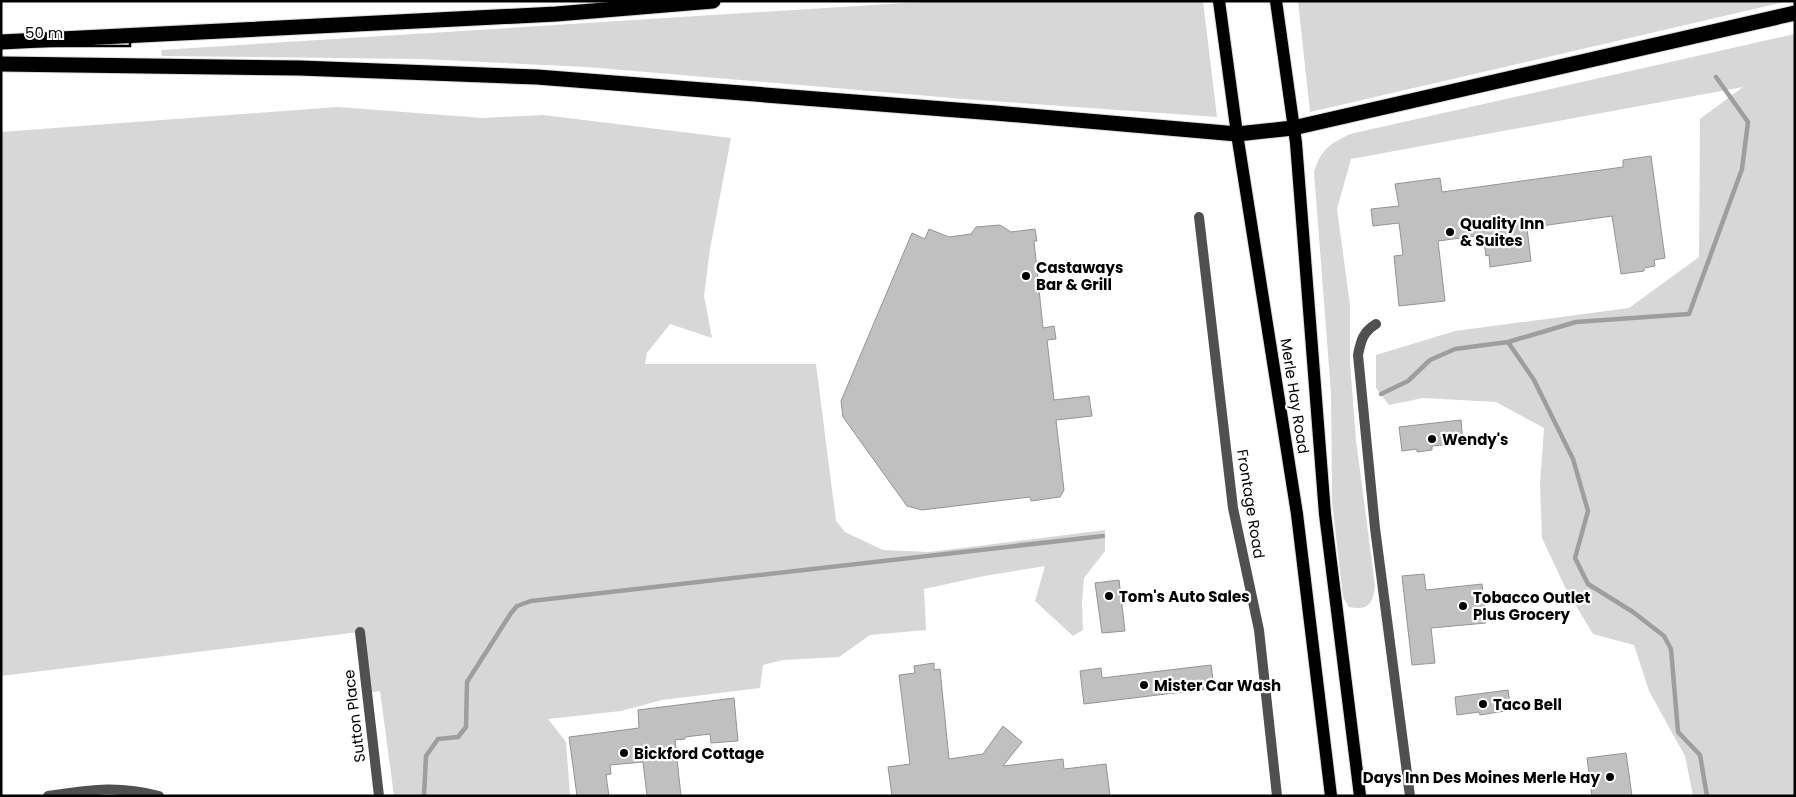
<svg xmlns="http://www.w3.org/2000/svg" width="1796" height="797" font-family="Poppins,sans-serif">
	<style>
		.green { fill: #d7d7d7 }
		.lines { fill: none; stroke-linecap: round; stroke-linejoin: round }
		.stream { stroke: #9e9e9e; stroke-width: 4.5 }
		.building { fill: #c0c0c0; stroke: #949494 }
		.primary-casing { stroke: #dbdbdb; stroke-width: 14 }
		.highway-casing { stroke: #dbdbdb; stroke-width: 17 }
		.street { stroke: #505050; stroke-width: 10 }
		.primary { stroke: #000; stroke-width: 12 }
		.highway { stroke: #000; stroke-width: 15 }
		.poi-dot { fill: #000; stroke: #fff; stroke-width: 2 }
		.labels { text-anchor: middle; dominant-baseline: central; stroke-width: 4.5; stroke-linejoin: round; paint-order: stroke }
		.poi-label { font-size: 15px; font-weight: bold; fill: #000; stroke: #fff; text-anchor: start }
		.street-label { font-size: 15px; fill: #000; stroke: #fff }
	</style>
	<rect width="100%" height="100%" fill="#fff"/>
	<path class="green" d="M936,1H1203L1217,117L964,99L587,67L422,59L162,56L161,50Z
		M1298,1H1789L1310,112Z
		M1795,34V796H1693L1685,756L1649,691L1634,645L1593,634L1566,589L1542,538L1540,484L1544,428L1496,402L1423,398L1389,405L1376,388V355L1455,331L1629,308L1699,257L1700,119L1743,87L1351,159L1337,209L1350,305V363L1356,440L1375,586C1373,604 1368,611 1349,607L1343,597L1332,501L1331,393L1314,172C1321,149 1330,144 1350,134Z
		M338,107L482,118L543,115L731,138L710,249L704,296L712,338L670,324L647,353L645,364H816L836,521L845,532L883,550L929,552L1105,530V551L1084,578L1082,603L1083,630L1073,636L1035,601L1045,566L984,576L924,589L926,630L870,635L839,657L783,660L763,665L760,688L662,700L621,711L548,719L566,742L570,796H394L380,691L367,693L359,632L1,676V132Z"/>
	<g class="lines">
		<path class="stream" d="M1508,342L1534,380L1573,459L1588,511L1575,558L1588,584L1633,612L1664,636L1671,649L1678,732L1700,755L1707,796
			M1381,394L1408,381L1430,360L1455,349L1508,342L1576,322L1689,314L1742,169L1748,122L1716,77
			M424,796L426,756L438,739L458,737L466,727L467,682L511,613L517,606L531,601L1103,536"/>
	</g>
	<path class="building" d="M1651,156L1665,258L1654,260L1655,266L1644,268V271L1621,274L1612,216L1527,228L1531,261L1490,267L1489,255L1486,256L1483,235L1438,241L1445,301L1399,306L1394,256L1403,255L1399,223L1373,226L1371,209L1399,206L1395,184L1440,178L1442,192L1623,167V160Z
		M1000,225L1011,232L1035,229L1037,241H1034L1043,328L1054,326L1056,339L1047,340L1054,400L1089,396L1092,416L1056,420L1064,490L1060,497L1031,501L1030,497L922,510L907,506L843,417L841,401L912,233L925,239L929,229L949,237L971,234L976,227Z
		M1461,420L1463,443L1432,446V450L1417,452V449L1402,451L1399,427Z
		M1424,574L1426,590L1482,584L1486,623L1431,628L1435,663L1412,665L1402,576Z
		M1119,580L1125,631L1102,633L1095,583Z
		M934,663V670L940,669L949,759L983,754L1003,726L1022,742L1003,766L1063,759L1064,769L1106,764L1110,796H892L888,767L910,764L899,675L915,673L914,666Z
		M1211,665L1213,680L1206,681L1207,689L1084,704L1080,671L1101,668L1102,678Z
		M1508,690L1511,710L1480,715L1479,712L1457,715L1455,697Z
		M734,698L738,741L711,743L710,734L685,737V739L675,740L681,796H647L643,762L610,765L611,774L606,775L609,796H577L569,737L639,728L638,710Z
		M1626,753L1632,796H1592L1587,758Z"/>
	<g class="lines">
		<g class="primary-casing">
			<path id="primary" d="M1219,1L1237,134L1297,514L1331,796
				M1276,1L1296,143L1325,514L1360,796"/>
		</g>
		<g class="highway-casing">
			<path id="highway" d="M1,42L556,14L713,1
				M1,64L300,68L537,77L995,113L1237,134L1293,128L1795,13"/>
		</g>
		<path class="street" d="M1199,217L1233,508L1259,630L1277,796
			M1376,324C1363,332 1361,340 1358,355L1375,528L1410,796
			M360,632L379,796
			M48,796C90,790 117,785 159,796"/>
		<use href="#primary" class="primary"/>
		<use href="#highway" class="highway"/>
	</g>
	<g class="poi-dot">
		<circle cx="1450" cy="232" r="5"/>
		<circle cx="1026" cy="276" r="5"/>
		<circle cx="1432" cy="439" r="5"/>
		<circle cx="1109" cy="596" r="5"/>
		<circle cx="1463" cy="606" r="5"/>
		<circle cx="1144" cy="685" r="5"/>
		<circle cx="1483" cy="704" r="5"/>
		<circle cx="624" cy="753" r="5"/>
		<circle cx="1610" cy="777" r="5"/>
	</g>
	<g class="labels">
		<g class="poi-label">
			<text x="1460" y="223">Quality Inn<tspan x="1460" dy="17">&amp; Suites</tspan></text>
			<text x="1036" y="267">Castaways<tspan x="1036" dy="17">Bar &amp; Grill</tspan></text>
			<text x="1442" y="439">Wendy's</text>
			<text x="1119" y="596">Tom's Auto Sales</text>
			<text x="1473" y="597">Tobacco Outlet<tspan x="1473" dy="17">Plus Grocery</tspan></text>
			<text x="1154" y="685">Mister Car Wash</text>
			<text x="1493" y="704">Taco Bell</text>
			<text x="634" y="753">Bickford Cottage</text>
			<text x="1600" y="777" text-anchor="end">Days Inn Des Moines Merle Hay</text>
		</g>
		<g class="street-label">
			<text transform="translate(1295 396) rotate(81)">Merle Hay Road</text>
			<text transform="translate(1251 504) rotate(81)">Frontage Road</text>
			<text transform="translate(354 716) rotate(-97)">Sutton Place</text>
		</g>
	</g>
	<rect width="1796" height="797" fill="none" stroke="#000000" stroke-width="5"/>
	<path d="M18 38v8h112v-8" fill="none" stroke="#000000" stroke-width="2.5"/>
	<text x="25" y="38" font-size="15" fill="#000000" stroke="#ffffff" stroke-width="4" paint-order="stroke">50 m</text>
</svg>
